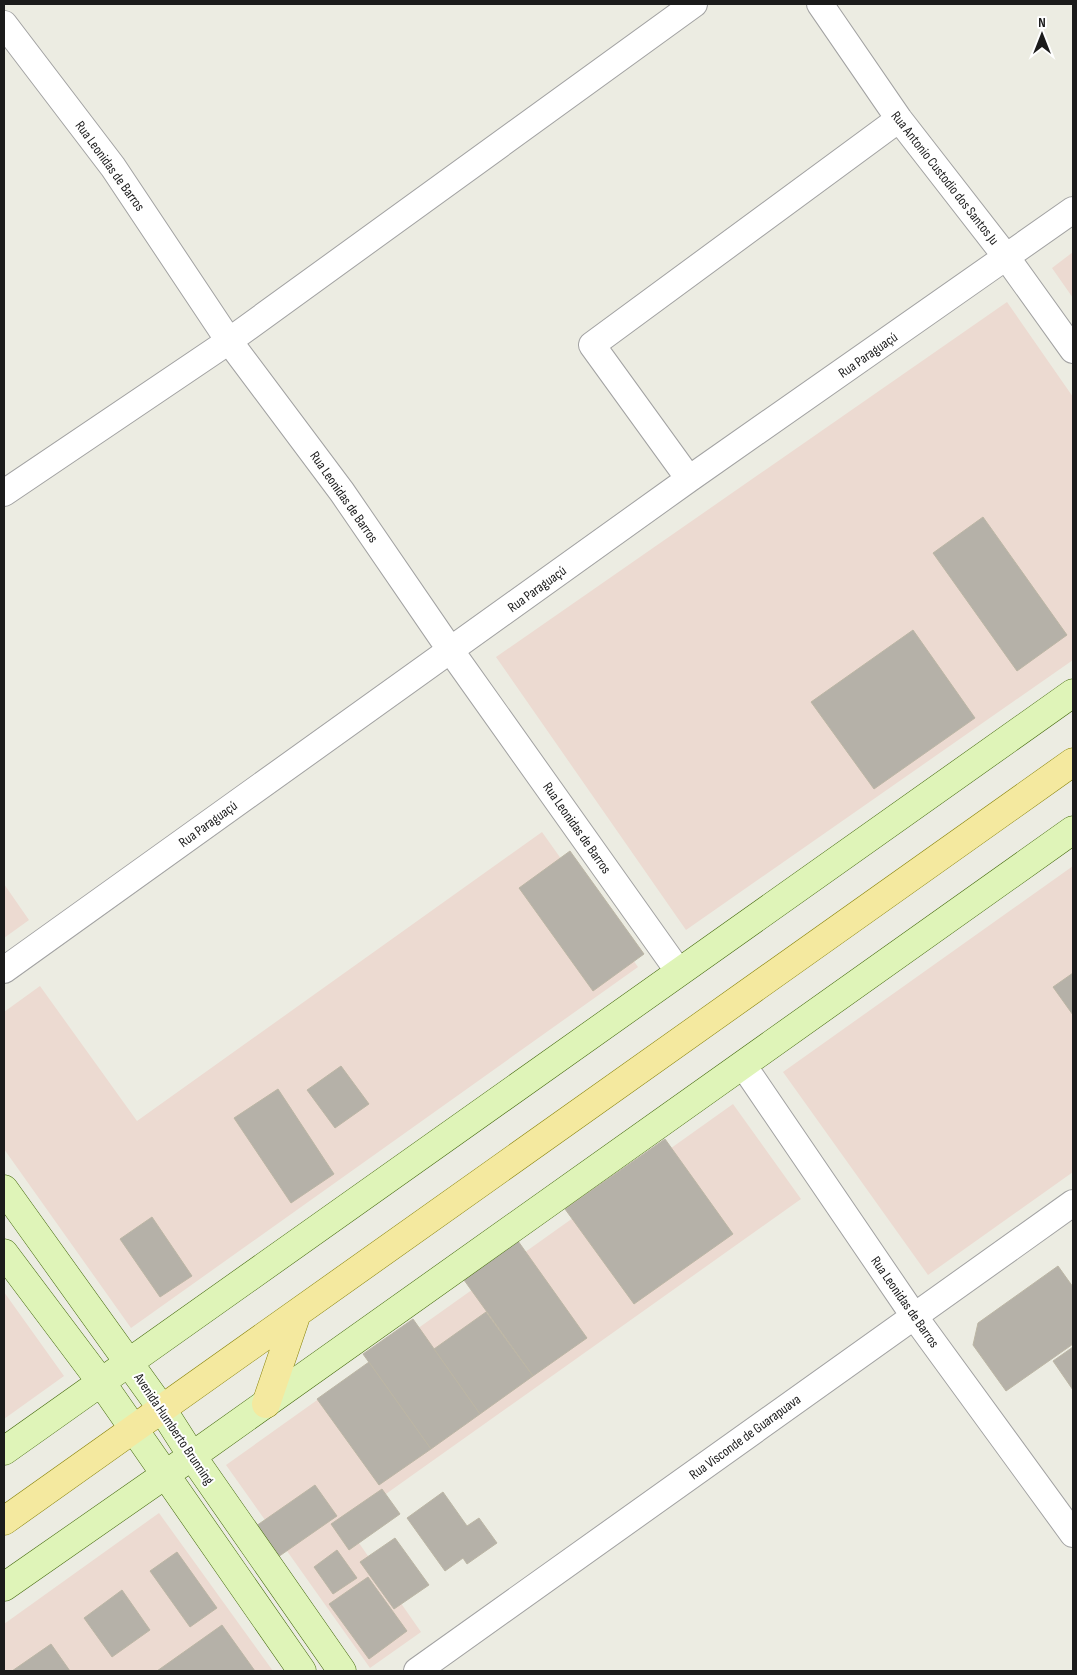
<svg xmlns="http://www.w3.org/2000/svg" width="1077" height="1675" font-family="'Sofia Sans Condensed',sans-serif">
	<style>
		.commercial { fill: #ecdad1 }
		.building { fill: #b5b1a8; stroke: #bcb6a5 }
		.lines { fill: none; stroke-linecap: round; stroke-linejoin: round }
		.street-casing { stroke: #a2a2a2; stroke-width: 28 }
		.secondary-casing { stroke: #43680c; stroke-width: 29 }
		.primary-casing { stroke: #88840b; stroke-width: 29 }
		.street { stroke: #fff; stroke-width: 26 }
		.secondary { stroke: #dff4b8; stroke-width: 28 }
		.primary { stroke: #f4e99f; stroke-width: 28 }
		.labels { text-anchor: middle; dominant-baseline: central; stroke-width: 4; stroke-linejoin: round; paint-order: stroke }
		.street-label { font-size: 14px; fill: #1b1b1b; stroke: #fff }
	</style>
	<rect width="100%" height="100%" fill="#ecece2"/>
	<path class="commercial" d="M1073,252V298L1052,268Z
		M1007,302L1073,397V660L686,930L496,657Z
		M542,832L638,967L131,1328L4,1149V1012L40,986L137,1121Z
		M1073,866V1172L928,1275L783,1072Z
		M4,884L29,920L4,938Z
		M733,1104L801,1199L345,1523L421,1632L370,1668L226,1465Z
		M4,1292L64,1376L4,1419Z
		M159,1513L273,1671H4V1624Z"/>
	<path class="building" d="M983,517L1067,635L1017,671L933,553Z
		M913,630L975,718L874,789L811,702Z
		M570,851L644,954L593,991L519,888Z
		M1073,973V1015L1053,987Z
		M341,1066L369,1104L335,1128L307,1090Z
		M278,1089L334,1174L291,1203L234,1118Z
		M665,1139L733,1234L634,1304L565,1209Z
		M152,1217L192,1276L160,1297L120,1239Z
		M518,1241L587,1338L533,1376L464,1280Z
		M1058,1266L1073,1287V1344L1006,1391L973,1345L978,1323Z
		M486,1312L533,1376L480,1414L434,1349Z
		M413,1319L480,1414L431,1449L363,1354Z
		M1073,1347V1390L1053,1361Z
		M369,1362L431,1449L379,1485L317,1399Z
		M315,1485L337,1516L278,1557L256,1526Z
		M382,1489L400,1514L349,1550L331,1524Z
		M443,1492L467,1526L479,1518L497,1543L467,1564L463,1558L445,1571L407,1518Z
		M395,1538L429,1585L394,1609L360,1562Z
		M337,1550L357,1578L333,1594L314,1567Z
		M177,1552L217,1608L190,1627L150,1571Z
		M368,1577L407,1631L369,1659L329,1604Z
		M122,1590L150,1630L112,1657L84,1618Z
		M222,1625L255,1671H157Z
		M51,1644L70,1671H12Z"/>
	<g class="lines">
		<g class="street-casing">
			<path id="street" d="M820,4L899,119L1007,258L1073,350
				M4,24L113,167L229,341L342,492L451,651L679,972
				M689,479L592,345L899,119
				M4,493L229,341L694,4
				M4,970L689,479L1073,210
				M743,1065L914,1316L1073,1534
				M417,1671L1073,1203"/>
		</g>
		<g class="secondary-casing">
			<path id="secondary" d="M4,1189L162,1409L192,1456L342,1671
				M4,1253L101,1382L302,1671
				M4,1451L1073,693
				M4,1587L192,1456L1073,830"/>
		</g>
		<g class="primary-casing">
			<path id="primary" d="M266,1404L297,1313
				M4,1521L1073,762"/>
		</g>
		<use href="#street" class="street"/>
		<use href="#secondary" class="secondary"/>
		<use href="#primary" class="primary"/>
	</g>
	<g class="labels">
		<g class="street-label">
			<text transform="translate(110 166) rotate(54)">Rua Leonidas de Barros</text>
			<text transform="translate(945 178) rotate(52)">Rua Antonio Custodio dos Santos Ju</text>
			<text transform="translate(868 355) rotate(-35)">Rua Paraguaçú</text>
			<text transform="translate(344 497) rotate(55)">Rua Leonidas de Barros</text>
			<text transform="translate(537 589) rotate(-36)">Rua Paraguaçú</text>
			<text transform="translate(208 824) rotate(-36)">Rua Paraguaçú</text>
			<text transform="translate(577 828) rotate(55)">Rua Leonidas de Barros</text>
			<text transform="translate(905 1302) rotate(55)">Rua Leonidas de Barros</text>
			<text transform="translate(174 1429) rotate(56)">Avenida Humberto Brunning</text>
			<text transform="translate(745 1437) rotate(-36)">Rua Visconde de Guarapuava</text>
		</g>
	</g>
	<rect width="1077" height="1675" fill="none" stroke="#1b1b1b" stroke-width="10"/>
	<g transform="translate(1042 35)" stroke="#ffffff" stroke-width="4" paint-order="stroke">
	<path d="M0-4L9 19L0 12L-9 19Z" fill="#1b1b1b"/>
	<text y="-8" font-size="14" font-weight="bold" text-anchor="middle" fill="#1b1b1b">N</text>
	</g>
</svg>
